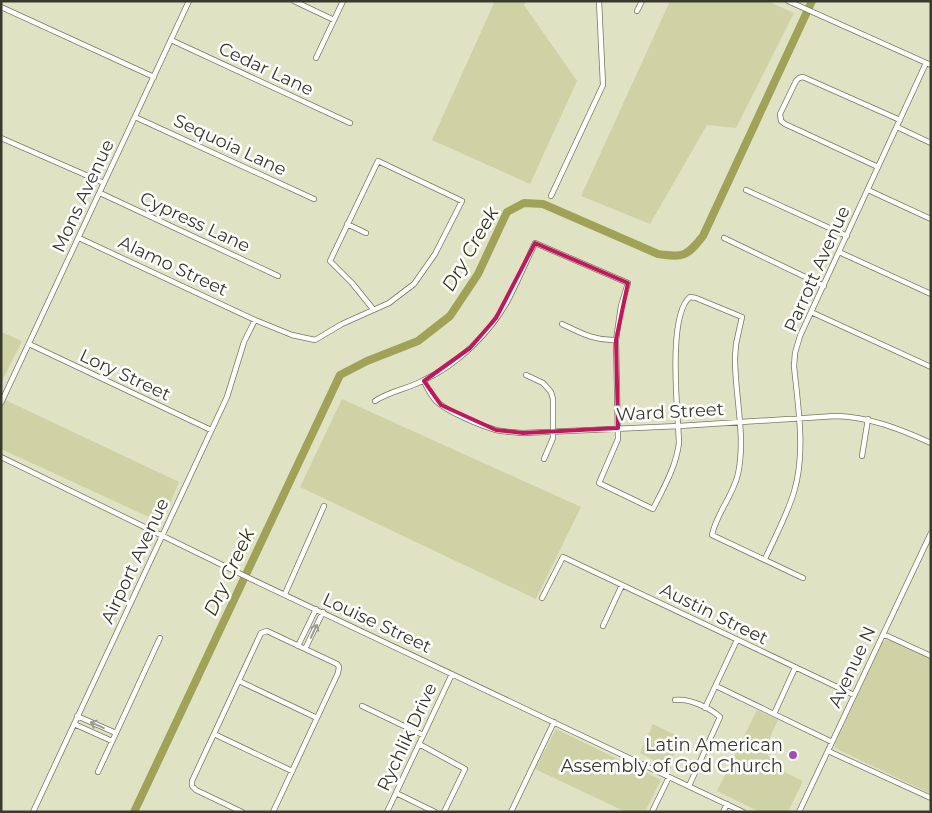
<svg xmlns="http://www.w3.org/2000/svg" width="932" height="813" font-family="Montserrat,sans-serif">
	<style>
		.green { fill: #cfd2a5 }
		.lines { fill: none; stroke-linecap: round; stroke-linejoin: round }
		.river { stroke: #9fa257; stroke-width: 8 }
		.minor-casing { stroke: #77795d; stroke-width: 6 }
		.minor { stroke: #fff; stroke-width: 4.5 }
		.oneway { stroke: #9c9c96 }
		.marked { fill: none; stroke: #c2185b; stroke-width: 4; stroke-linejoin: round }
		.poi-dot { fill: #a54bb7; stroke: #fff; stroke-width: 2 }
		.labels { text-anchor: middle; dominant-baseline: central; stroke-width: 5; stroke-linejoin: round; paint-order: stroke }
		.street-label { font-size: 18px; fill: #393a2e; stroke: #fff }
		.poi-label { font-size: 18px; fill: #393a2e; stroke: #fff; text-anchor: end }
		.water-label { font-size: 19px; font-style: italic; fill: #363715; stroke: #fff }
	</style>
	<rect width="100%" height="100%" fill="#e0e2c4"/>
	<path class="green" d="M495,1H526L524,5L577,81L530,184L432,140Z
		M670,1H767L794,13L736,128L707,125L650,224L581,196Z
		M1,332L22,341L1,383Z
		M1,398L179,482L162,523L1,449Z
		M342,399L581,507L536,599L300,487Z
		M891,640L931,658V794L835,748V744L883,641Z
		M757,710L778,720L765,748C772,768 784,772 803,781L788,812H760L717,791Z
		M653,724L682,738L668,767L640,753Z
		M556,729L661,780L645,812H626L535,769Z"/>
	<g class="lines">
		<path class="river" d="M134,812L340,375L367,361L418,341L450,316L478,274L507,212L524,203L543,204L658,254C684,258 687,256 703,236L812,1"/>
		<g class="minor-casing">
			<path id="minor" d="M294,1L334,20
				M788,1L931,65
				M1,7L154,77
				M637,11L642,1
				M171,40L350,123
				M316,58L343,1
				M135,117L314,199
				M897,127L931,143
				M1,138L104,183
				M878,167L785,124L781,121L780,114L796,81L799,78L803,77L900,120
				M746,190L847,236
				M868,190L931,219
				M100,193L278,276
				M551,196L603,85L599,1
				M347,224L366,233
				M79,238L255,320L292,335L315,340L342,324L389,303L414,284L435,254L462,201L378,161L330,261L352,283L373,309
				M724,238L824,286
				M839,252L931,294
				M811,312L931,367
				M562,324C581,333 595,341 616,340
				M29,344L211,430
				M526,375L543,383L551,392L553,399V438L544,459
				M424,381C427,388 431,395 436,401C448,412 479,425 496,430C504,432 514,432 523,433L679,426L836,416C870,417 900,429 931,443
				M375,401C390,391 408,389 424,380C458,364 489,334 507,302C517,283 526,262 535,243L628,283L621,306L616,340L618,439L599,483L653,509C664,487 676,467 679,443C678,414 667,315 690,297L696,298L742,317L736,344L735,358C735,397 746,436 738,474C733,496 716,514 712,535L803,578
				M1,403L189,1
				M862,456L868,419
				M1,457L251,579L743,812
				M765,559C775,537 787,515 794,492C806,452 798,407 794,366L795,353L800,336L926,63
				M285,594L324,506
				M542,598L563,557L854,695
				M603,626L622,585
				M883,634L931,656
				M298,646L316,609
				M305,649L323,612
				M239,681L317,718
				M716,686L832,742
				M675,700C689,698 710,708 720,717L689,786
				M362,706L423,735
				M705,708L737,640
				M774,714L795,668
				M77,716L116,733
				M74,724L112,741
				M214,734L292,771
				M419,744L465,769L444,812
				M828,751L931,798
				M98,772L160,638
				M396,793L435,812
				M33,812L227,397L244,342L255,320
				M242,812L196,790L192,786V781L261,633L267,631L337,664L339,667L338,673L273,812
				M387,812L452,674
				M511,812L554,722
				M652,812L669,777
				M723,812L727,804
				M799,812L931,533"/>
		</g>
		<use href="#minor" class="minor"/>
	</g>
	<defs><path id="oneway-shaft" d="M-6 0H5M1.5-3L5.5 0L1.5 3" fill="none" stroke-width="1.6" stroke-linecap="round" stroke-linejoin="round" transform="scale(1.25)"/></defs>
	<g class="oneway">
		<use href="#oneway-shaft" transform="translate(314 631) rotate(-65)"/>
		<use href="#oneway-shaft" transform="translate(97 725) rotate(-156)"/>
	</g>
	<path class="marked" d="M535,243L628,283L616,340L618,428L523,433L496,430L441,405L424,381L470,348L496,318Z"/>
	<circle class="poi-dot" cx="793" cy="755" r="5"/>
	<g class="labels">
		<g class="street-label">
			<text transform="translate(266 69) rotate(25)">Cedar Lane</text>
			<text transform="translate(230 145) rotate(25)">Sequoia Lane</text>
			<text transform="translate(83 196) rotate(-65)">Mons Avenue</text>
			<text transform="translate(195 222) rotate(25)">Cypress Lane</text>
			<text transform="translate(173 266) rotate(25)">Alamo Street</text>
			<text transform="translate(817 269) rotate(-66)">Parrott Avenue</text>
			<text transform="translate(125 375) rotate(25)">Lory Street</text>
			<text transform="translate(670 412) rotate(-3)">Ward Street</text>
			<text transform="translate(135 561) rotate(-65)">Airport Avenue</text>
			<text transform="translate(714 614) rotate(26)">Austin Street</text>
			<text transform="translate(377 623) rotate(25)">Louise Street</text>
			<text transform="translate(852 667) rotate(-65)">Avenue N</text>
			<text transform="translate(407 737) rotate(-65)">Rychlik Drive</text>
		</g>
		<g class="poi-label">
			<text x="783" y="745">Latin American<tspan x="783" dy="21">Assembly of God Church</tspan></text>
		</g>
		<g class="water-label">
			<text transform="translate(470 249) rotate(-60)">Dry Creek</text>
			<text transform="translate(229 572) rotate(-65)">Dry Creek</text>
		</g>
	</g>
	<rect width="932" height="813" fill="none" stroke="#393a2e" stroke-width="5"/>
</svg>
